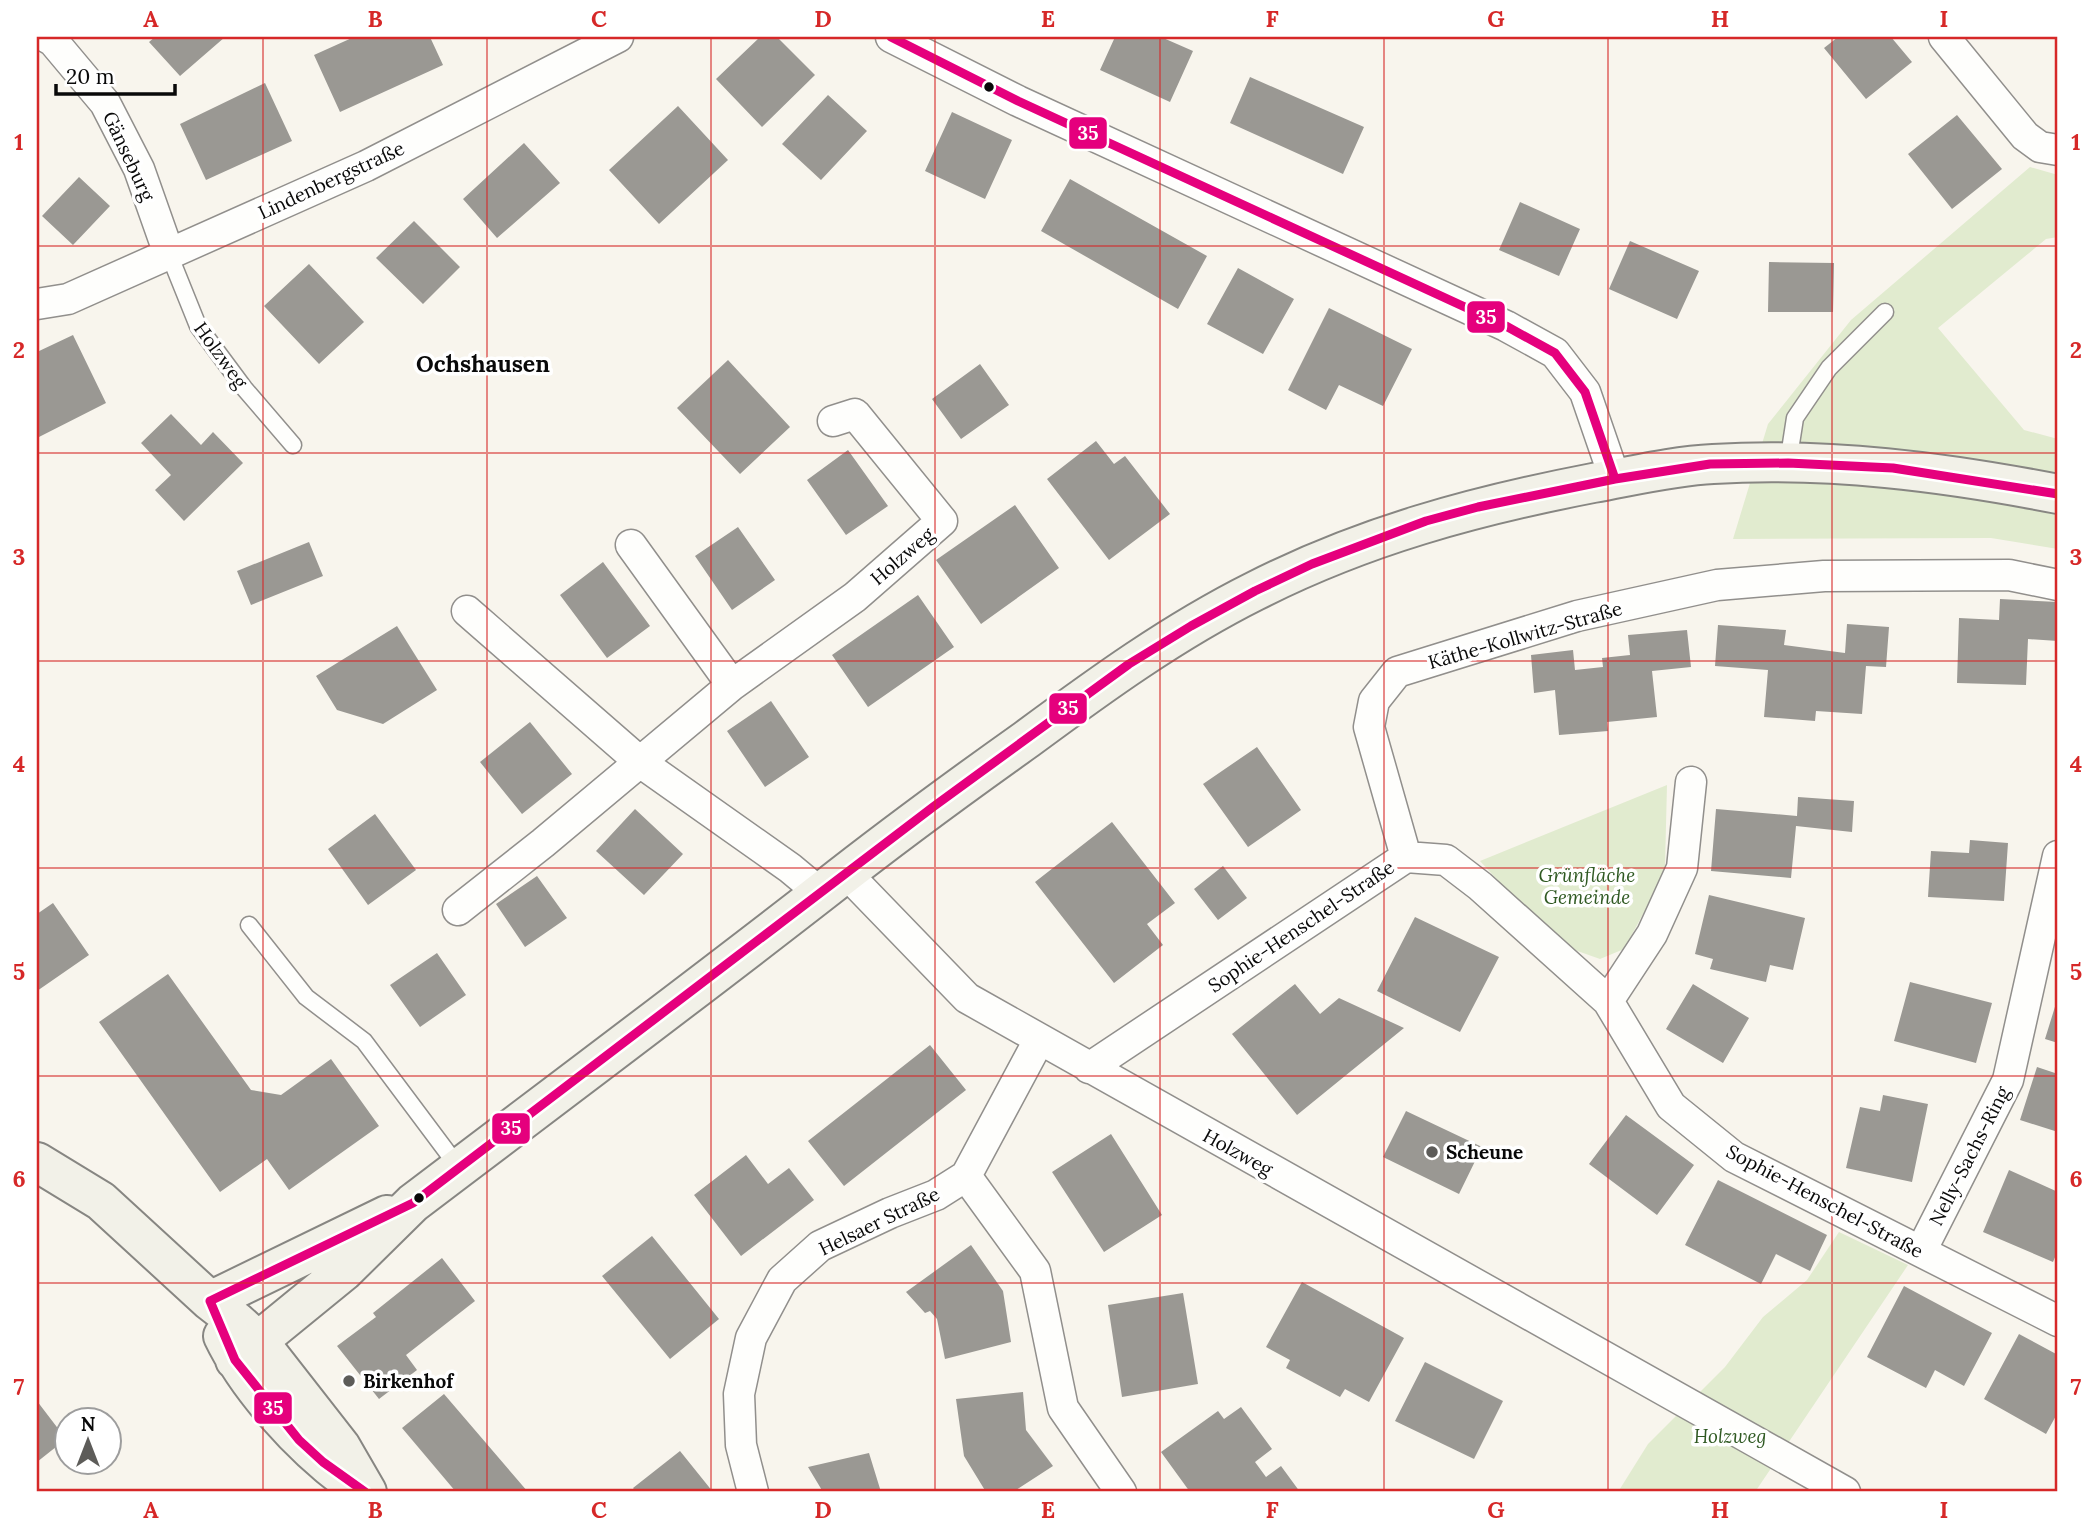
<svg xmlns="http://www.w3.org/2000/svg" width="2095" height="1529" font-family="Lora,serif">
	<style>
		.green { fill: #e1ebcf }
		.building { fill: #9a9893 }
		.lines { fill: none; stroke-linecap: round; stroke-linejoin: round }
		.service-casing { stroke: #918f8c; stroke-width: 19 }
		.minor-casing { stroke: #918f8c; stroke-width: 33 }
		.secondary-casing { stroke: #878682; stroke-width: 42 }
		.service { stroke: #fefefc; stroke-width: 16 }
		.minor { stroke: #fefefc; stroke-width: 30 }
		.secondary { stroke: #f2f1e8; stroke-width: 38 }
		.bus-1-casing { stroke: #fff; stroke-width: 14 }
		.bus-1 { stroke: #e5007d; stroke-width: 9 }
		.grid { fill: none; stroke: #d62828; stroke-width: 2; stroke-opacity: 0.55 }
		.bus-dot { fill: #090909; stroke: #fff; stroke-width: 2.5 }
		.poi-dot { fill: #5d5c59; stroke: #fff; stroke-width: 2.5 }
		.labels { text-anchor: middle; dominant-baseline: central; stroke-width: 7; stroke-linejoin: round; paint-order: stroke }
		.street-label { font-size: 19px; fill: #090909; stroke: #fff }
		.park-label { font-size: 19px; font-style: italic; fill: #2f5922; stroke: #fff }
		.poi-label { font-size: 19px; font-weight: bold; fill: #090909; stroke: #fff; text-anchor: start }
		.quarter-label { font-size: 23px; font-weight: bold; fill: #090909; stroke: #fff }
		.line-badge { stroke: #fff; stroke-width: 2.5 }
		.badge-label { font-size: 19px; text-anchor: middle; font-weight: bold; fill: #fff }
		.neatline { fill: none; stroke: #d62828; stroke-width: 2.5 }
		.grid-label { font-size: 23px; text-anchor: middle; font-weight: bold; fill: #d62828 }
	</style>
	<rect width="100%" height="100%" fill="#f8f5ed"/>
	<path class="green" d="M2030,167L2058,175V237L2046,239L1938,328L2024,430L2058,439V549L1991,538L1733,539L1768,424L1851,320Z
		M1667,785L1665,866L1655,892L1624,949L1600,959L1555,943L1480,861Z
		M1839,1232L1908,1265L1755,1492H1618L1648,1444L1725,1367L1763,1317L1807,1280Z"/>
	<path class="building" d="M155,37H225L180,76L149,42Z
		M354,37H430L443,65L340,112L314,55Z
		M760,37H777L815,75L762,127L716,79Z
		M1115,37H1161L1193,51L1170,102L1100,70Z
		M1838,37H1891L1912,62L1866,99L1824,48Z
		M1250,77L1364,127L1343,174L1230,123Z
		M265,83L292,141L206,180L180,124Z
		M828,95L867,131L821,180L782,144Z
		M678,106L728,160L659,224L609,170Z
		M952,112L1012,140L985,199L925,171Z
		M1957,115L2002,169L1952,209L1908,154Z
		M524,143L560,183L497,238L463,199Z
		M79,177L110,206L73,245L42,216Z
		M1070,179L1207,256L1178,309L1041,231Z
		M1520,202L1580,229L1559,276L1499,250Z
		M414,221L460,267L423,304L376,258Z
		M1630,241L1699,271L1677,319L1609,289Z
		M1769,262L1834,263L1833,312H1768Z
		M309,264L364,322L319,364L264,306Z
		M1238,268L1294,299L1263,354L1207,324Z
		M1329,308L1412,349L1383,406L1339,385L1326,410L1288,390Z
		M73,335L106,403L37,438V352Z
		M728,360L790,427L740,474L677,408Z
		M980,364L1009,405L961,439L932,399Z
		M171,414L201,445L213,432L243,463L184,521L155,490L171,475L141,443Z
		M1096,441L1114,464L1125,456L1170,514L1109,560L1047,479Z
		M848,450L888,506L846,535L807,480Z
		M1015,505L1059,568L981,624L936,560Z
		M738,527L775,580L732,610L695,556Z
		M309,542L323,576L251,605L237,571Z
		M603,562L650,626L607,658L560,595Z
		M918,595L954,647L868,707L832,655Z
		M2000,599L2058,602V641L2028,639L2026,685L1957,683L1959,618L1999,620Z
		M1847,624L1889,627L1886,667L1866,666L1862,714L1816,711L1815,721L1764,717L1768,670L1715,666L1718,625L1786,630L1784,645L1845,653Z
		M397,626L437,690L383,724L337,710L316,676Z
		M1687,630L1691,667L1652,671L1657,717L1607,722L1608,731L1559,735L1555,690L1534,693L1531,655L1573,650L1575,670L1603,667L1602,658L1630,655L1628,635Z
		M771,701L809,757L765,787L727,731Z
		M530,722L572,774L522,814L480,762Z
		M1257,747L1301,810L1248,847L1203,784Z
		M1798,797L1854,801L1852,832L1796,826L1791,878L1711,871L1716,809L1797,816Z
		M635,809L683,854L644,895L596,851Z
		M375,814L416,870L368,905L328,849Z
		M1112,822L1175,903L1147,924L1163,945L1114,983L1035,882Z
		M1970,840L2008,843L2004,901L1928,897L1931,851L1969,853Z
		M1223,866L1247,898L1218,920L1194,889Z
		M537,876L567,918L525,947L496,904Z
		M1709,895L1805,918L1793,970L1770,965L1766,982L1710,969L1713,959L1695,954Z
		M53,903L89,955L37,991V914Z
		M1415,917L1499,957L1460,1032L1377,991Z
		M437,953L466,995L420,1027L390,985Z
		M168,974L251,1090L281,1095L331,1059L379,1126L289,1190L267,1159L220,1192L99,1022Z
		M1910,982L1992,1003L1976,1063L1894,1041Z
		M1295,984L1320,1014L1339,998L1404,1028L1297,1115L1232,1034Z
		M1693,984L1749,1018L1723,1063L1666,1029Z
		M2058,997V1043L2045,1039Z
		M930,1045L966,1090L844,1186L808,1141Z
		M2037,1067L2058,1074V1132L2020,1120Z
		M1883,1095L1928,1104L1912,1182L1846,1168L1860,1107L1880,1111Z
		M1406,1111L1482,1147L1459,1194L1383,1157Z
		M1626,1115L1694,1165L1657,1215L1589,1164Z
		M1111,1134L1162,1215L1104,1252L1052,1172Z
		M746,1155L768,1184L789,1168L814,1200L741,1256L694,1195Z
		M2009,1170L2058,1192V1250L2053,1262L1983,1232Z
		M1718,1180L1827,1235L1810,1271L1776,1254L1761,1284L1685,1245Z
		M652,1236L719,1319L670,1359L602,1276Z
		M971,1245L1003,1291L1011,1342L945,1359L937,1319L930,1311L925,1313L906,1292Z
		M442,1258L475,1301L406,1355L417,1370L379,1399L337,1346L376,1317L373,1313Z
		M1302,1282L1404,1338L1369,1402L1345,1389L1340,1397L1286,1368L1290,1360L1266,1347Z
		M1904,1286L1992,1333L1964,1386L1935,1370L1926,1388L1867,1357Z
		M1183,1293L1198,1384L1122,1397L1108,1305Z
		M2019,1334L2058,1355V1412L2046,1434L1984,1399Z
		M1425,1362L1503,1401L1474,1459L1395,1421Z
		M1023,1392L1026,1430L1053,1466L1013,1492H986L964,1456L956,1399Z
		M444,1394L528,1492H456L402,1428Z
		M37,1401L66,1439L37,1462Z
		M1241,1407L1272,1449L1255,1462L1266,1477L1281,1466L1300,1492H1190L1161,1452L1218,1411L1224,1419Z
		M680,1451L713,1492H636L633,1488Z
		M869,1453L881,1492H823L808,1467Z"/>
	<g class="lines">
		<g class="service-casing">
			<path id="service" d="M169,254L198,326L244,388L293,445
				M1788,463L1795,418L1829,368L1885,312
				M249,925L306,997L364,1041L459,1168"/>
		</g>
		<g class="minor-casing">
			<path id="minor" d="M46,37L53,41L105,103L139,169L169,254
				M891,37L1018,101L1506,326L1555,353L1585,392L1615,479
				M1944,37L2025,136L2040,147L2058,150
				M37,304L68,299L366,166L618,37
				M631,545L732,685
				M467,611L640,762L790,868L820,893
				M1406,857L1369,727L1374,701L1397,672L1577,616L1717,585L1824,576L2009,575L2058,585
				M846,873L967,998L1845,1492
				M458,910L543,843L732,685L855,597L942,521L855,414L833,421
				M1608,1001L1652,934L1682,868L1691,782
				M1089,1068L1406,857L1446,860L1480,886L1608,1001L1671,1106L1734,1157L2058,1321
				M966,1176L1035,1271L1063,1408L1121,1492
				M1921,1251L2008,1080L2058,856
				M753,1492L741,1445L739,1394L751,1338L782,1280L820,1246L890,1213L936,1195L966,1176L1039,1040"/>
		</g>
		<g class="secondary-casing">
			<path id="secondary" d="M37,1162L101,1201L210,1301L237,1322L259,1342L341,1447L367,1492
				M210,1301L387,1215
				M223,1336C248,1388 301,1446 347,1480
				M235,1360L344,1271L413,1203C550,1099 688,996 824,890C890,838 958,788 1027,739C1100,685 1173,632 1255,591C1363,536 1474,506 1593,483C1632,476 1673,466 1713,464C1828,457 1945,472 2058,494"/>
		</g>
		<use href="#service" class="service"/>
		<use href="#minor" class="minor"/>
		<use href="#secondary" class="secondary"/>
		<g class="bus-1-casing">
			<path id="bus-1" d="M891,37L1018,101L1506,326L1555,353L1585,392L1615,479
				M210,1301L413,1203L933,807L1129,664L1191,626L1255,591L1312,564L1426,521L1478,507L1615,479L1710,464L1788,463L1893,468L2058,494
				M210,1301L235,1360L299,1440L323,1462L365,1492"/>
		</g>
		<use href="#bus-1" class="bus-1"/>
	</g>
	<path class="grid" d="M263,37V1492M487,37V1492M711,37V1492M935,37V1492M1160,37V1492M1384,37V1492M1608,37V1492M1832,37V1492M37,246H2058M37,453H2058M37,661H2058M37,868H2058M37,1076H2058M37,1283H2058"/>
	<g class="bus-dot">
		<circle cx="989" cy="87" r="6"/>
		<circle cx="419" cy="1198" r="6"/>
	</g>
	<g class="poi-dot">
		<circle cx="1432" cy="1152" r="7"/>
		<circle cx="349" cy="1381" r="7"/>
	</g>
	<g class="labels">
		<g class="street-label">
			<text transform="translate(129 156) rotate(65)">Gänseburg</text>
			<text transform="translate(331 180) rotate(-25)">Lindenbergstraße</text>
			<text transform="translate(221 355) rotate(54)">Holzweg</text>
			<text transform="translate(902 556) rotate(-41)">Holzweg</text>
			<text transform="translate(1525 635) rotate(-16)">Käthe-Kollwitz-Straße</text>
			<text transform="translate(1301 926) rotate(-34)">Sophie-Henschel-Straße</text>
			<text transform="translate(1238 1152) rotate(29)">Holzweg</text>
			<text transform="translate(1969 1156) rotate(-63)">Nelly-Sachs-Ring</text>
			<text transform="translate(1825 1201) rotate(28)">Sophie-Henschel-Straße</text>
			<text transform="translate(879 1221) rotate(-26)">Helsaer Straße</text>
		</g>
		<g class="park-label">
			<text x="1587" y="875">Grünfläche<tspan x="1587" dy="22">Gemeinde</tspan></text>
			<text x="1730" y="1436">Holzweg</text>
		</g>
		<g class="poi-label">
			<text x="1446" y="1152">Scheune</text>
			<text x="363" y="1381">Birkenhof</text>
		</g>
		<g class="quarter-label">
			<text x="483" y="363">Ochshausen</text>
		</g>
	</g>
	<g class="line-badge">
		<rect x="1068" y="116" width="40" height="34" rx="7" fill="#e5007d"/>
		<rect x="1466" y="300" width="40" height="34" rx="7" fill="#e5007d"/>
		<rect x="1048" y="692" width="40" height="33" rx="7" fill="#e5007d"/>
		<rect x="491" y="1112" width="40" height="33" rx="7" fill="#e5007d"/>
		<rect x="253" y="1391" width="40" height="34" rx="7" fill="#e5007d"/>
	</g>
	<g class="badge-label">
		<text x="1088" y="140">35</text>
		<text x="1486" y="324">35</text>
		<text x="1068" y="715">35</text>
		<text x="511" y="1135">35</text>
		<text x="273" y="1415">35</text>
	</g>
	<rect width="2095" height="1529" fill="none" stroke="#ffffff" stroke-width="77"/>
	<g transform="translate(88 1441)"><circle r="33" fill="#ffffff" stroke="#9d9d9d" stroke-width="2"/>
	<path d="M0-5L12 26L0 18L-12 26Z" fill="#5d5c59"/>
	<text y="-10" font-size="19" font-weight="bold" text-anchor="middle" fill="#090909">N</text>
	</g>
	<path d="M56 84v10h119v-10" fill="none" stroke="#090909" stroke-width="3.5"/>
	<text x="66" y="84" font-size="21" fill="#090909" stroke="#ffffff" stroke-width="5" paint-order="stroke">20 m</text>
	<rect x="38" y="38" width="2018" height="1452" class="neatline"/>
	<g class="grid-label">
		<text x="151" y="27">A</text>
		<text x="375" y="27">B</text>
		<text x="599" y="27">C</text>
		<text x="823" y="27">D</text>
		<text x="1048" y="27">E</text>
		<text x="1272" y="27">F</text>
		<text x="1496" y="27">G</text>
		<text x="1720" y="27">H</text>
		<text x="1944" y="27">I</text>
		<text x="19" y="150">1</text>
		<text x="2076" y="150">1</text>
		<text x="19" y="358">2</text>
		<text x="2076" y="358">2</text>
		<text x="19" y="565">3</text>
		<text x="2076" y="565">3</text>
		<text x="19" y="772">4</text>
		<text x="2076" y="772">4</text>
		<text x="19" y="980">5</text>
		<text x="2076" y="980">5</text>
		<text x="19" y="1187">6</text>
		<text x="2076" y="1187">6</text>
		<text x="19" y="1395">7</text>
		<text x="2076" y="1395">7</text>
		<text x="151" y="1518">A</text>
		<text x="375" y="1518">B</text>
		<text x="599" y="1518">C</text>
		<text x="823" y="1518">D</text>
		<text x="1048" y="1518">E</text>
		<text x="1272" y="1518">F</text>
		<text x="1496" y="1518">G</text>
		<text x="1720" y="1518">H</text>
		<text x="1944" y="1518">I</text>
	</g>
</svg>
